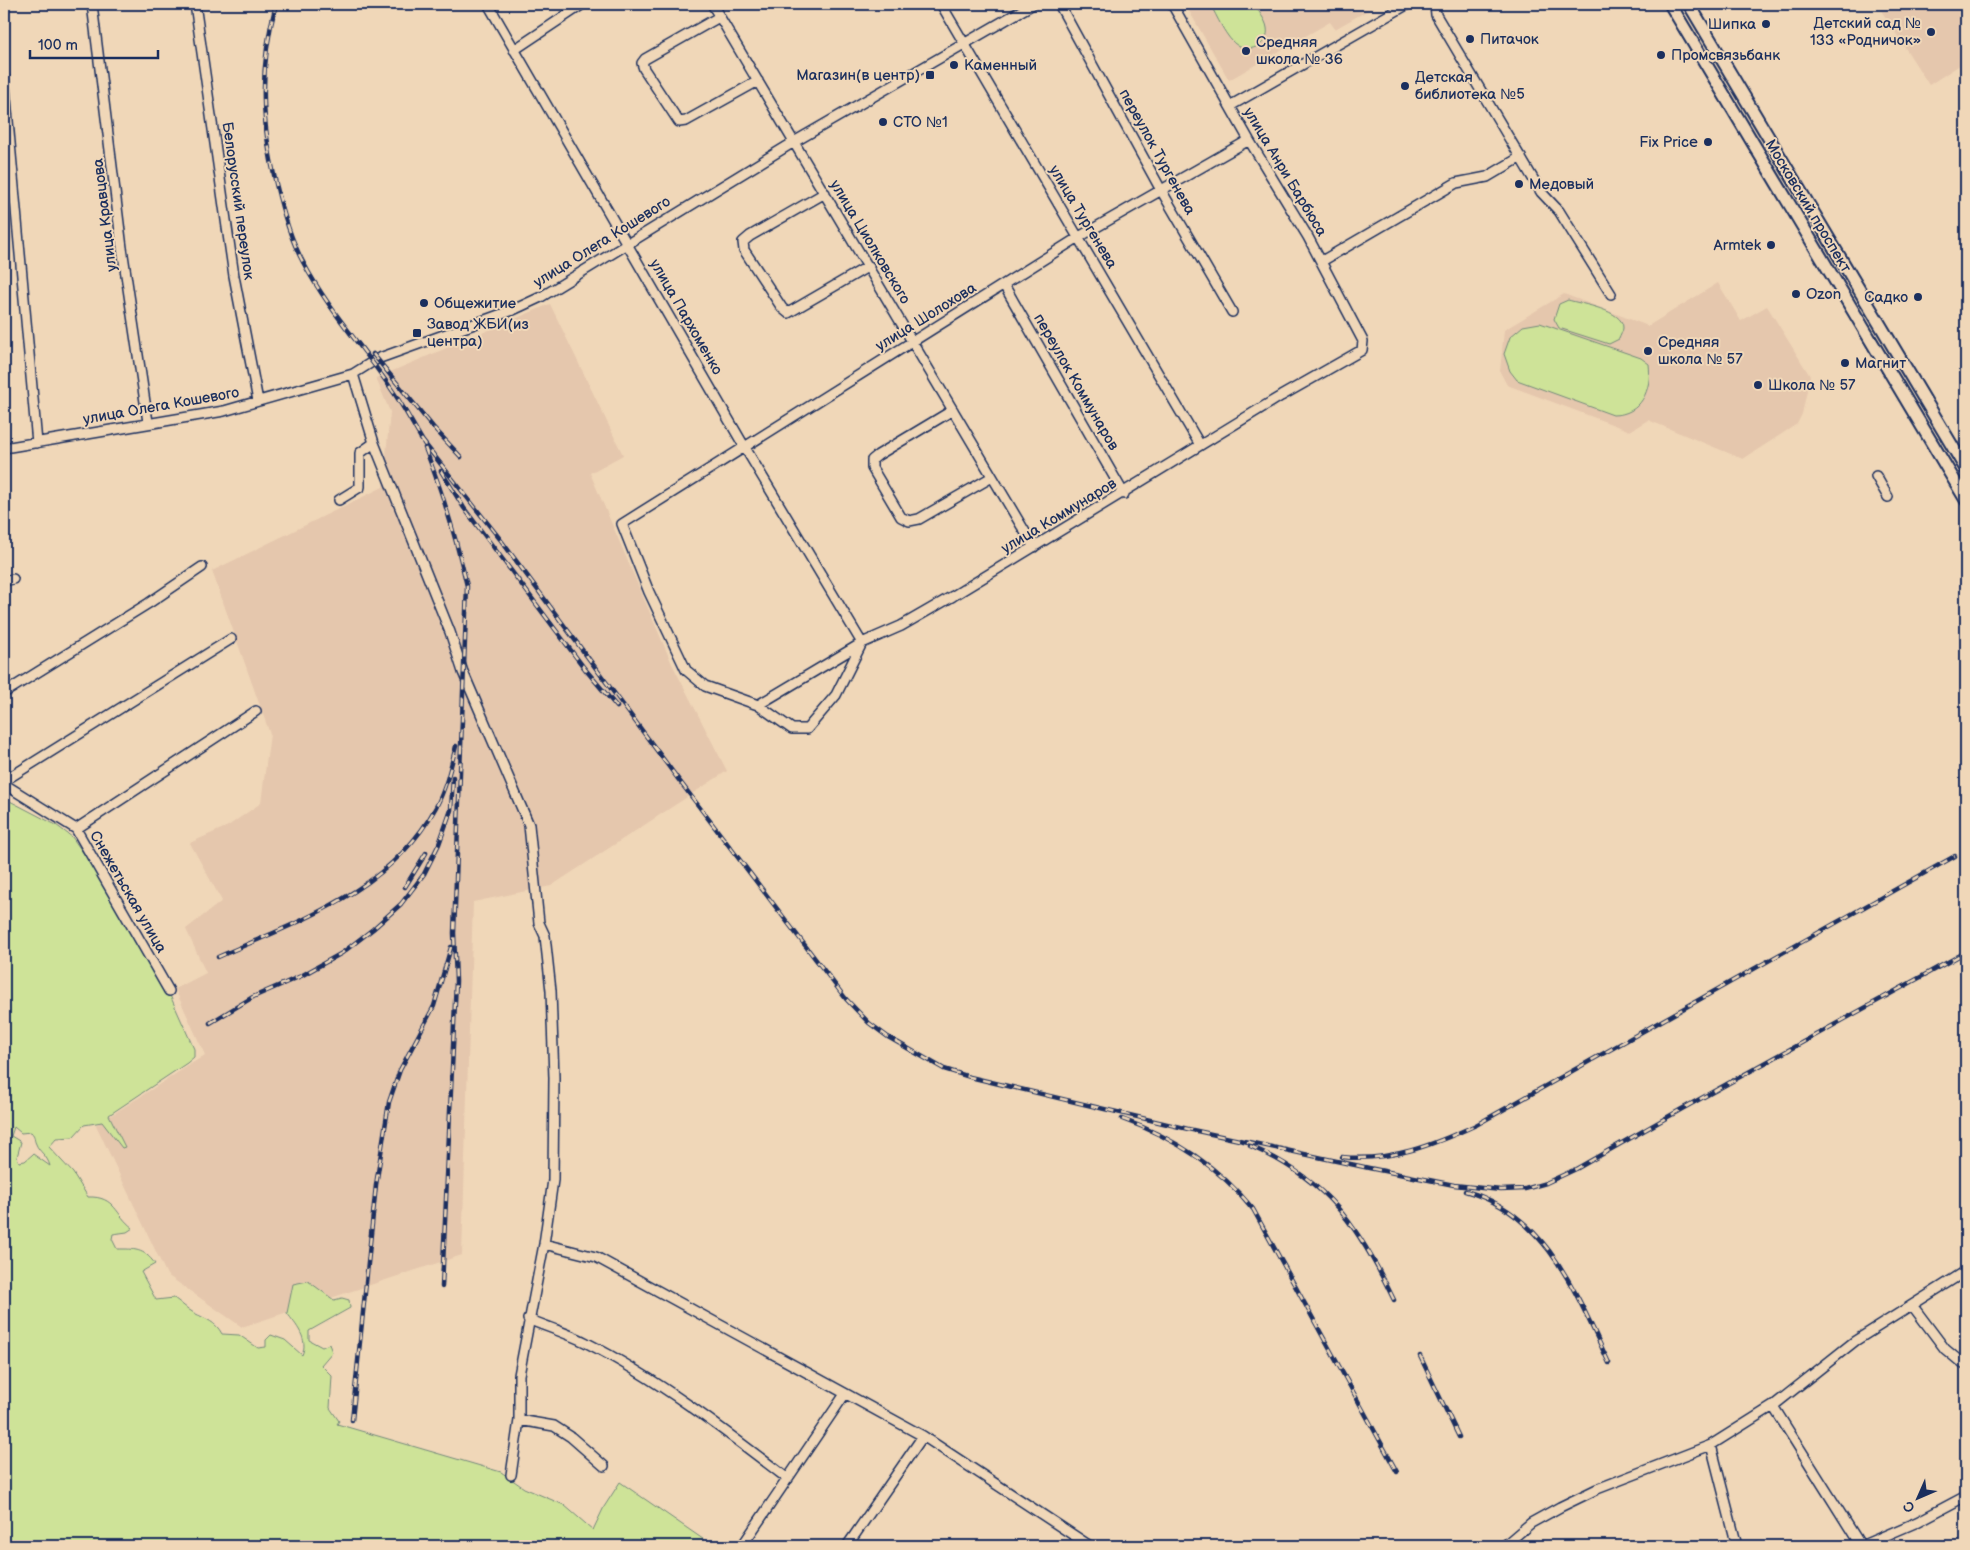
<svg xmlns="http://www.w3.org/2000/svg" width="1970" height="1550" font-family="'Balsamiq Sans',sans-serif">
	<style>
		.built { fill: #e5c7ad }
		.green { fill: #cee398; stroke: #74897b; fill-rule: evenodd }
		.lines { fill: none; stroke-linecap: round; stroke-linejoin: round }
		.minor-casing { stroke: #1b2f5e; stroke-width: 12 }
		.major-casing { stroke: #1b2f5e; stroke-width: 15 }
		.minor { stroke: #f0d7b8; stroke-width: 9 }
		.major { stroke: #f0d7b8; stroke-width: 11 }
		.rail-casing { stroke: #1b2f5e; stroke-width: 4.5 }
		.rail { stroke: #f0d7b8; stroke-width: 2.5; stroke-dasharray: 8; stroke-linecap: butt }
		.poi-dot { fill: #1b2f5e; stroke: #f0d7b8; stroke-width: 2 }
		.labels { text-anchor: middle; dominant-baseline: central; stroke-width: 4; stroke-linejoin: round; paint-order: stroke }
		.poi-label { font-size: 15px; fill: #1b2f5e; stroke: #f0d7b8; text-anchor: start }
		.street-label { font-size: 15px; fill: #1b2f5e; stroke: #f0d7b8 }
	</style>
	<rect width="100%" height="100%" fill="#f0d7b8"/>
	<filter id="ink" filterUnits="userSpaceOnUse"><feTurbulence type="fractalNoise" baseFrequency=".02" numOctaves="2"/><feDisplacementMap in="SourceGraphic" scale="10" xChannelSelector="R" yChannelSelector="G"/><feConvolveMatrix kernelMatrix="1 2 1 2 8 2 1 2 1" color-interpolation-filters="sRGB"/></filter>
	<g filter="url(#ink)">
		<path class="built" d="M1185,4H1379L1335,29L1330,22L1229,80Z
			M1877,4H1966V61L1929,85Z
			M1718,283L1741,321L1767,306L1810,376L1802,414L1797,424L1743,459L1648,420L1630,431L1507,385L1500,372L1504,330L1564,294L1648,326Z
			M550,304L623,455L590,473L672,664L727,771L551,886L473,902L462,1255L242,1327L167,1275L96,1125L205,1055L175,989L206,973L186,929L222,901L190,843L228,826L261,803L270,734L212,571L383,487L390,412L376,378Z"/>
		<path class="green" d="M1210,4H1254C1258,11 1266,20 1267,28C1270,43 1251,54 1238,46C1226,39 1217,16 1210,4Z
			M1568,300C1581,304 1624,310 1623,328C1623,331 1620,336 1619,339L1609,344L1559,328L1554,319L1559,304Z
			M1540,323L1641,358L1649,364C1652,390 1641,415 1613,415L1517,380L1510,371L1504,354L1510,337L1523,326Z
			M4,798L56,825L72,837L134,925L160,973L194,1049V1057L187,1063L109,1115L125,1147L122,1148L102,1122L84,1125L73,1137L57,1138L49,1147L73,1173L88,1197C116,1196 115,1215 133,1228L127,1232L113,1234L112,1239L117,1249C134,1249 144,1248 155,1264L141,1272L156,1300L174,1298C181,1303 187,1309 194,1313C206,1319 216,1322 222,1334L239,1335L258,1348L266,1347V1340L271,1335L285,1340L302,1355C309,1339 296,1325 287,1313L293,1284L308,1281L334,1300L342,1298L349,1300L350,1308L309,1331V1340L322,1347L329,1344L332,1352L321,1365L332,1376L330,1408L339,1421L337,1424L501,1472L524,1488L564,1505L593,1530L604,1507L620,1482L713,1546H4ZM14,1127L21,1133L31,1132C36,1137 33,1138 36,1144C39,1152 47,1155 50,1166L33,1154L25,1161L19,1162L17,1157L21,1142L11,1136Z"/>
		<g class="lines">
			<g class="minor-casing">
				<path id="minor" d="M92,4L122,248L148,422
					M195,4L234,276L258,401
					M488,4L744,446L862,643L758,705
					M712,4L1034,547
					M941,4L1200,445
					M1059,4L1161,190L1232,312
					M1172,4L1249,140L1308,237L1363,341L1362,350L1281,396L953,596L901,626L862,643L836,695L807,729H792L758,705L705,686L686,670L649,592L622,524L1079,237L1249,140
					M1435,4L1436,15L1541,192L1559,211L1611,294
					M719,17L645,59L642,63L644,69L679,122L686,121L758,81
					M514,50L583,4
					M4,76L37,443
					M1230,106L1408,4
					M825,193L750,236L743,242L744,250L782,308L788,313L869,266
					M1322,261L1456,183L1487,177L1521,157
					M1004,285L1124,494
					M353,374L374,443L450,632L463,672L529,825L539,923L545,936L551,991L554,1078L553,1180L544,1244L519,1375V1420L511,1475
					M953,410L878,455L872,460V468L901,517L909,521L919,519L992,477
					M4,448L224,411L353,374L377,359L513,310L541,297L794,142L1033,4
					M1876,476L1888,497
					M339,500L360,487V453L374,443
					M4,581L13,579
					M4,693L149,603L202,567
					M4,781L231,639
					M4,784L76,829L169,991
					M76,829L256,711
					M544,1244L596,1257L923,1436L1090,1546
					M1912,1305L1945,1349L1963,1364
					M528,1319C547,1327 567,1333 585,1342C658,1379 723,1429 788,1479
					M1773,1406L1861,1546L1917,1522L1966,1496
					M519,1420L554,1426L571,1437L604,1466
					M1711,1445L1737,1546
					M742,1546L845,1394
					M847,1546L923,1436
					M1504,1546L1531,1523L1560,1507L1597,1489L1711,1445L1773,1406L1855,1341L1966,1271"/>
			</g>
			<g class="major-casing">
				<path id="major" d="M1670,4L1966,500
					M1689,4L1966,469"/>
			</g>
			<use href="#minor" class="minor"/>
			<use href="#major" class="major"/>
			<g class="rail-casing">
				<path id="rail" d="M276,4C268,34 263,70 264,101C265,146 282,223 303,262C327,308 363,347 392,390C404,407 414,427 425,445
					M373,354L433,427L461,457
					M421,439L500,539L678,779L846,999L869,1023L888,1037L944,1069L970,1077L1188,1129L1369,1168L1454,1185L1501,1190L1525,1189L1546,1183L1576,1169L1680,1110L1966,952
					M425,448C443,493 456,538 467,586L454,933L456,981L442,1287
					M441,471L464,508L585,669L617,707
					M405,887L426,853
					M218,957C299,921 391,891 436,807C446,788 451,766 456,746
					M210,1023L253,997L301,976L342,953L373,929L401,904L424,874L439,844L451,810L453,777
					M1122,1119C1173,1137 1219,1167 1253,1209L1397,1472
					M1250,1146C1327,1179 1359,1227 1394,1300
					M1342,1157C1390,1162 1433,1145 1476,1125L1955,856
					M1465,1191C1546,1213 1576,1293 1609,1363
					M1420,1356L1459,1437
					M352,1420L376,1185L389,1102L400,1070L434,1006L451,947"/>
			</g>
			<use href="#rail" class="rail"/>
		</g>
	</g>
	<g class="poi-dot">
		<circle cx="1766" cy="24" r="5"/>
		<circle cx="1931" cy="32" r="5"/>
		<circle cx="1470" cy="39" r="5"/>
		<circle cx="1246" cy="51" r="5"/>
		<circle cx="1661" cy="55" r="5"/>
		<circle cx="954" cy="65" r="5"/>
		<rect x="925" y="70" width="10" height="10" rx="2.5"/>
		<circle cx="1405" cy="86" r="5"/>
		<circle cx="883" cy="122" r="5"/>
		<circle cx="1708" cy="142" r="5"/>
		<circle cx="1519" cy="184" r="5"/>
		<circle cx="1771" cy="245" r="5"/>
		<circle cx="1796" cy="294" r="5"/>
		<circle cx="1918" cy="297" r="5"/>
		<circle cx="424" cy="303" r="5"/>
		<rect x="412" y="328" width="10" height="10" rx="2.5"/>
		<circle cx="1648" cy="351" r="5"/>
		<circle cx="1845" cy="363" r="5"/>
		<circle cx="1758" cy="385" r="5"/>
	</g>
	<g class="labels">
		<g class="poi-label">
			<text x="1921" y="23" text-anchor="end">Детский сад №<tspan x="1921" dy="17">133 «Родничок»</tspan></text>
			<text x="1756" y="24" text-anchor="end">Шипка</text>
			<text x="1480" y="39">Питачок</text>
			<text x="1256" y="42">Средняя<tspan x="1256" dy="17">школа № 36</tspan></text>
			<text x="1671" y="55">Промсвязьбанк</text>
			<text x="964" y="65">Каменный</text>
			<text x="920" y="75" text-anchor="end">Магазин(в центр)</text>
			<text x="1415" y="77">Детская<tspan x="1415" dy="17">библиотека №5</tspan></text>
			<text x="893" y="122">СТО №1</text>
			<text x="1698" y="142" text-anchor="end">Fix Price</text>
			<text x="1529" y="184">Медовый</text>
			<text x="1761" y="245" text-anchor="end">Armtek</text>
			<text x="1806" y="294">Ozon</text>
			<text x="1908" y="297" text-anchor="end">Садко</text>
			<text x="434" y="303">Общежитие</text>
			<text x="427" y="324">Завод ЖБИ(из<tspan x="427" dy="17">центра)</tspan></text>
			<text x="1658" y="342">Средняя<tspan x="1658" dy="17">школа № 57</tspan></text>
			<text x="1855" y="363">Магнит</text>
			<text x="1768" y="385">Школа № 57</text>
		</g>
		<g class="street-label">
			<text transform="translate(1157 152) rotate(61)">переулок Тургенева</text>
			<text transform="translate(1285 172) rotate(59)">улица Анри Барбюса</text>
			<text transform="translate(238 201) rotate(82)">Белорусский переулок</text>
			<text transform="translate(1808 206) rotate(59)">Московский проспект</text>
			<text transform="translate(105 215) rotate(-97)">улица Кравцова</text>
			<text transform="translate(1083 217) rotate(59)">улица Тургенева</text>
			<text transform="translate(602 242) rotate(-32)">улица Олега Кошевого</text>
			<text transform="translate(870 242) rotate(59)">улица Циолковского</text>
			<text transform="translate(686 317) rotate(60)">улица Пархоменко</text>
			<text transform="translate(926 317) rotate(-32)">улица Шолохова</text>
			<text transform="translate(1076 382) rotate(60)">переулок Коммунаров</text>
			<text transform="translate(161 406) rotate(-10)">улица Олега Кошевого</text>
			<text transform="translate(1059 516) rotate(-31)">улица Коммунаров</text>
			<text transform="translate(128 892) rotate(60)">Снежетьская улица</text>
		</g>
	</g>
	<rect width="1970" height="1550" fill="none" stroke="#f0d7b8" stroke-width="20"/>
	<rect x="10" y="10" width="1950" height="1530" fill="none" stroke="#1b2f5e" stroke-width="2" filter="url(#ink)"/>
	<g transform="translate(1918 1498) rotate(225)" stroke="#f0d7b8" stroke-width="4" paint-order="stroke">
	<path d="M0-4L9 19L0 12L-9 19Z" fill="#1b2f5e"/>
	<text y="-8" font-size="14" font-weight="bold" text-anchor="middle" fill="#1b2f5e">С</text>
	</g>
	<path d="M30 50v8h128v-8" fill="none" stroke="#1b2f5e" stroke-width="2.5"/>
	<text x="38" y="50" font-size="15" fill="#1b2f5e" stroke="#f0d7b8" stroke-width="4" paint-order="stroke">100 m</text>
</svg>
